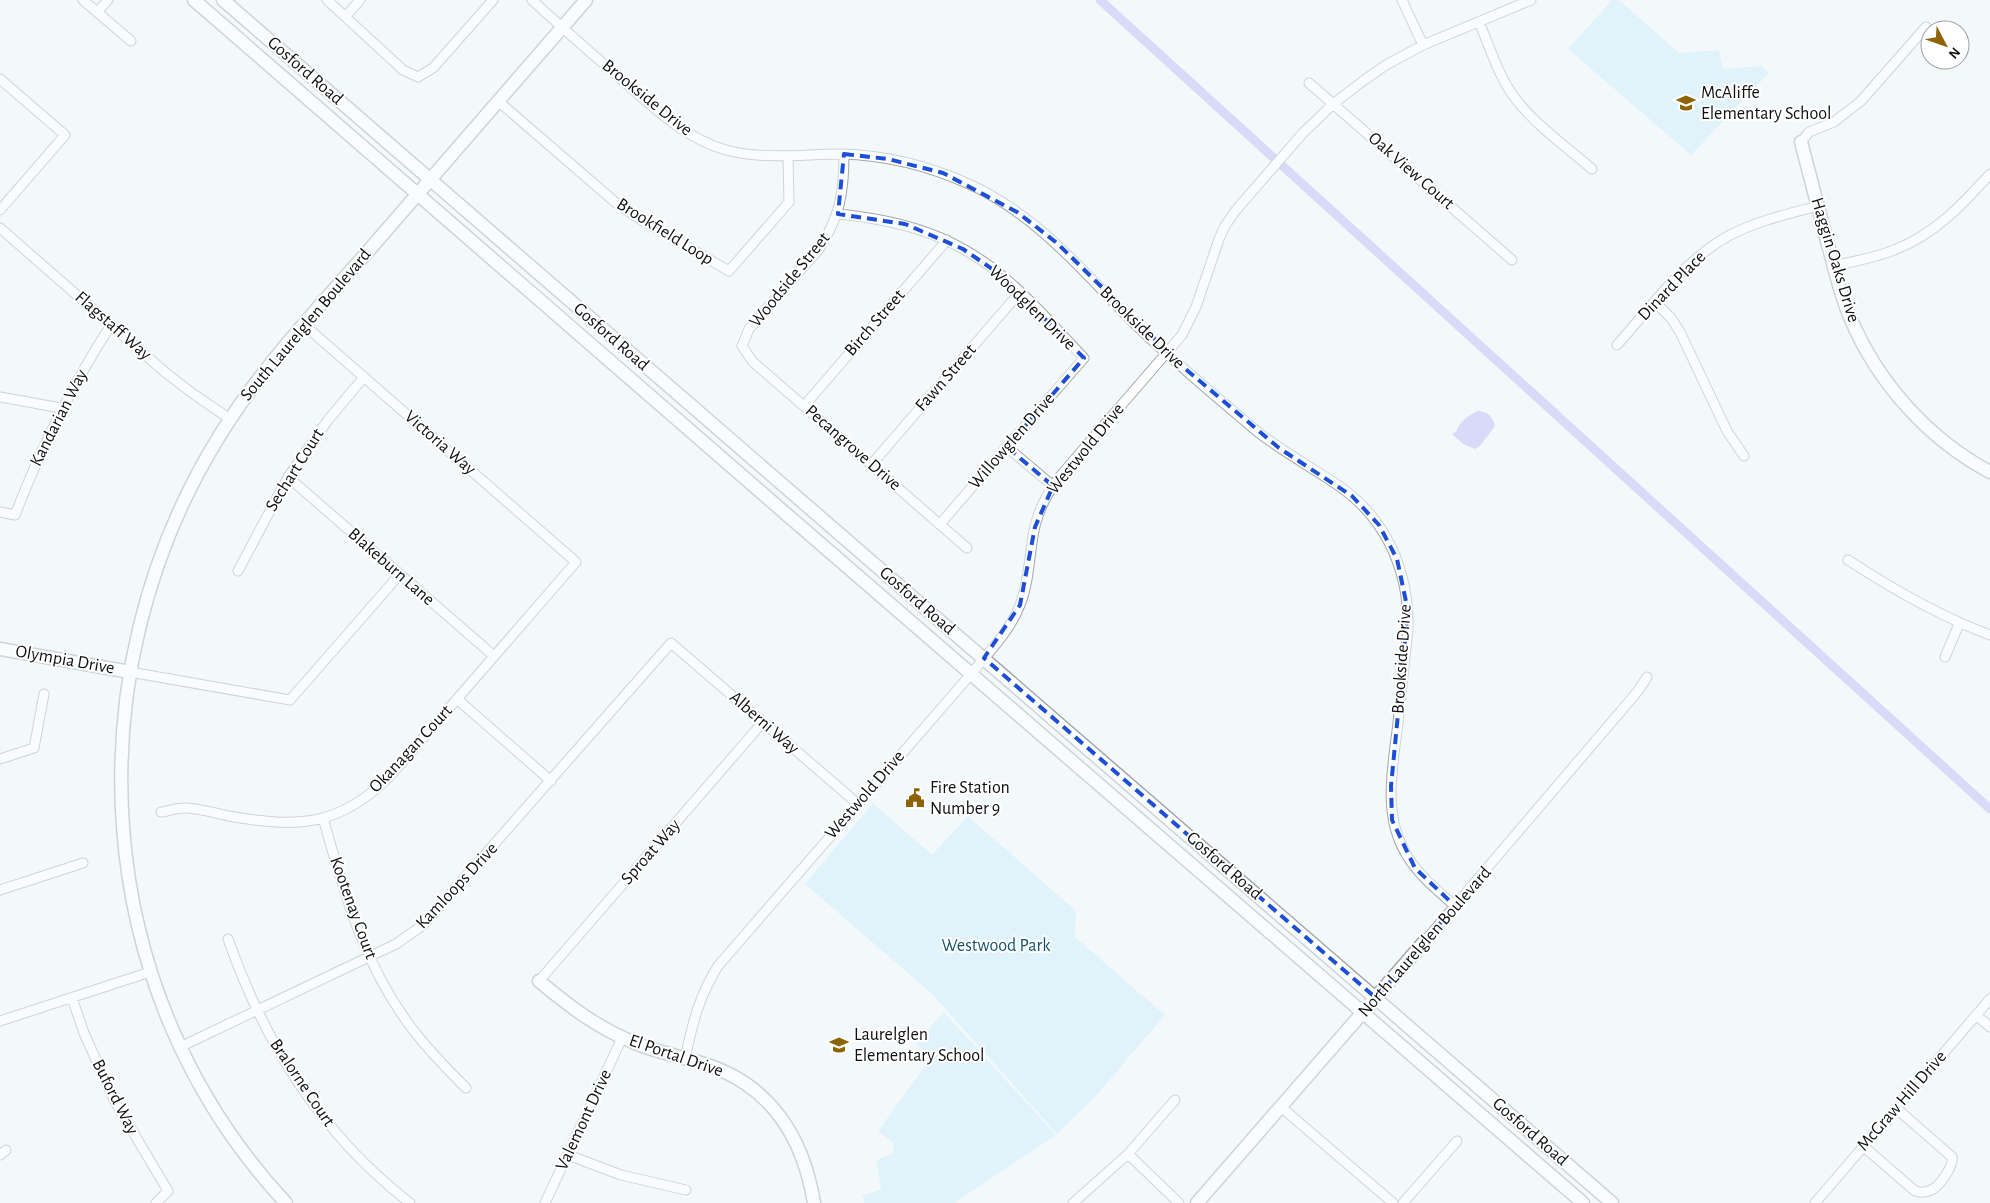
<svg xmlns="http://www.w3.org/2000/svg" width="1990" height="1203" font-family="'Alegreya Sans',sans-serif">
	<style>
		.green { fill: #cbebfb }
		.water { fill: #bab4f4 }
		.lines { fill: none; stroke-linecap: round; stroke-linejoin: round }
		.canal { stroke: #bab4f4; stroke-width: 9 }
		.street-casing { stroke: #a2a7a9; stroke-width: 11 }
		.secondary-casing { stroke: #a2a7a9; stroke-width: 15 }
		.street { stroke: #fff; stroke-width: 9 }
		.secondary { stroke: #fff; stroke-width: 12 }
		.marked { fill: none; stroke: #1d4ed8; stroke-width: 4; stroke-dasharray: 10 6; stroke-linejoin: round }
		.labels { text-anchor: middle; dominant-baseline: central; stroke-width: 4; stroke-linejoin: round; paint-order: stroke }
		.street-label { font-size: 18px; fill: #0d0f10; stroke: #fff }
		.poi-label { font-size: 18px; fill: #0d0f10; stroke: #fff; text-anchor: start }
		.park-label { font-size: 18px; fill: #15526b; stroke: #fff }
	</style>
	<rect width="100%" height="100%" fill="#f3f9fb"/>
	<path class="green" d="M1612,0H1619L1679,53L1719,50L1723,69L1762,66L1769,73L1691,155L1568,49Z
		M873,803L932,855L968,816L1076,911L1075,937L1165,1015L1096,1096L1057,1134L932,994L805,884Z
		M944,1012L1056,1135L954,1203H864L862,1195L881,1190L876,1160L892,1154L894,1144L878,1131L931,1058L915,1043Z"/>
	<path class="water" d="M1478,411C1489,412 1492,416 1495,426L1480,446L1475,449L1463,444L1452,434L1456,432C1458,423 1470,414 1478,411Z"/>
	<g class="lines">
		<path class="canal" d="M1100,0L1990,809"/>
		<g class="street-casing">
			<path id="street" d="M83,0L131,41
				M327,0L403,70L418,77L433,68L493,0
				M532,0C561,27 591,53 621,79C653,107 684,138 726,150C763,160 803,154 841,154C884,155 929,166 969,184C1038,215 1084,273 1136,325C1175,363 1218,398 1259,433C1285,453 1313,468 1339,486C1387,519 1409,572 1408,628C1405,660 1401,692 1398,723C1393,766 1382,814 1406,854C1418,875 1437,890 1455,906
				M1402,0L1423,45
				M97,12L108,0
				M346,16L360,0
				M1479,22C1490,47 1498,76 1515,98C1534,124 1567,147 1592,169
				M0,79L65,135L0,210
				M1309,83L1512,260
				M498,101L615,202L635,216L729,271L789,202L788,156
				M1801,142L1809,132L1834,122L1861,101L1926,27
				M844,154C844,192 840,217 819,249L749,329L742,346L753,362L967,548
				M838,214C899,220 951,234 1000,274C1030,298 1057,330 1084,358L940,524
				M0,228L166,373L192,393L230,419
				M1834,266C1854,261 1875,258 1894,250C1934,235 1962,205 1990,174
				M1655,302L1671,318L1680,332L1727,431L1744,456
				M1617,345C1652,306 1684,260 1730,235C1757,221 1788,214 1818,206
				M0,397L61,408
				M804,406L947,240
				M1007,447L1053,486
				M871,465L1020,292
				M288,477L494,656
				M0,512L15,515C41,448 72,385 111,325
				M1848,560C1894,590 1939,616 1990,635
				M238,571L288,477L328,420L364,377
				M1945,657L1959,624
				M130,672L290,700L400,574
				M457,699L551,781
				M0,759L34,748L44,694
				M161,812C168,811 177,808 184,808C198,808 214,813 229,816C297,828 340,827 391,775L576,562L303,324
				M323,818C345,895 364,967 414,1031C430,1052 448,1070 466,1088
				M0,890L83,863
				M228,939C265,1044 321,1134 410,1203
				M1424,942L1638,691L1647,677
				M539,981L763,722
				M72,998L84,1033L114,1100L168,1191L156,1203
				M1976,1015L1990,1027
				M0,1021L150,972
				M180,1047L396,944L423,925L671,643L858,804
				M685,1059C692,1025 699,996 718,966L971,674C989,652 1010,631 1020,605C1030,580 1029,552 1035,526C1040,506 1049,490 1061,475L1182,335L1196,307L1219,239L1225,226L1236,210L1303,133L1333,104L1363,81L1386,65L1423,45L1531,0
				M1281,1107L1393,1203
				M1863,1146L1915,1191C1921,1193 1925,1193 1931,1190C1939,1187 1954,1166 1952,1157L1896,1108
				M1128,1154L1179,1203
				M0,1155L6,1150
				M568,1155L621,1175L686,1190
				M545,1203L622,1038
				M1073,1203L1128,1154L1175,1100
				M1403,1203L1457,1141
				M1815,1203L1990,999"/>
		</g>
		<g class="secondary-casing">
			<path id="secondary" d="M194,0L785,513L1583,1203
				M223,0L1612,1203
				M1801,142C1810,176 1819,211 1828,245C1835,269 1840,294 1850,317C1877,382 1928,439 1990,472
				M0,649L130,672
				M539,981C569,1006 599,1029 635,1043C656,1052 679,1056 701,1063C769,1083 803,1136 814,1203
				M286,1203C90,993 70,676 220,435C262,367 317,309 370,249C442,166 514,83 586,0
				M1197,1203L1424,942"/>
		</g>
		<use href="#street" class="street"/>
		<use href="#secondary" class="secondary"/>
	</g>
	<path d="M0 0H1990V1203H0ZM844,154L888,159L943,173L1017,212L1057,243L1182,366L1279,448L1352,496L1379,525L1397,559L1408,611L1391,786L1392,820L1415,868L1455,906L1376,998L984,658L1020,605L1035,527L1053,486L1007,447L1084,358L1001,275L963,249L905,224L838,214Z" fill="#f3f9fb" fill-opacity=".55" fill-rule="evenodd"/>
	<path class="marked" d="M844,154L888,159L943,173L1017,212L1057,243L1182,366L1279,448L1352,496L1379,525L1397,559L1408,611L1391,786L1392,820L1415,868L1455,906L1376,998L984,658L1020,605L1035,527L1053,486L1007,447L1084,358L1001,275L963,249L905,224L838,214Z"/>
	<defs>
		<g id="school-bare" transform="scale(1.5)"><path d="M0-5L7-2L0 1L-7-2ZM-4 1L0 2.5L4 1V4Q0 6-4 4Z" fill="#8d6306" stroke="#fff" stroke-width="2.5" paint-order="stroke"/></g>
		<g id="civic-bare" transform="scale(1.5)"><path d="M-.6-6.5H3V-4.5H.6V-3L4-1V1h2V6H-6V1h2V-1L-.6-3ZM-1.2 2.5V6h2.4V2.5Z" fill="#8d6306" stroke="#fff" stroke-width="2.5" paint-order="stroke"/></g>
	</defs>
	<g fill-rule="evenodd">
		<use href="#school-bare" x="1686" y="103"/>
		<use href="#civic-bare" x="915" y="798"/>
		<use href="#school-bare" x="839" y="1045"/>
	</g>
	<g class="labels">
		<g class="street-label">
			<text transform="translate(305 71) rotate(41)">Gosford Road</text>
			<text transform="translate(647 98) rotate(39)">Brookside Drive</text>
			<text transform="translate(1411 171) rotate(41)">Oak View Court</text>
			<text transform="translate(665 232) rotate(32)">Brookfield Loop</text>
			<text transform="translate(1835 260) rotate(73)">Haggin Oaks Drive</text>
			<text transform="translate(790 280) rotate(-51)">Woodside Street</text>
			<text transform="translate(1672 286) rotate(-46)">Dinard Place</text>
			<text transform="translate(1032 308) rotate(44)">Woodglen Drive</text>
			<text transform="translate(875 323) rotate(-49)">Birch Street</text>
			<text transform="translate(306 325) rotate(-50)">South Laurelglen Boulevard</text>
			<text transform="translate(113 326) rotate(41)">Flagstaff Way</text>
			<text transform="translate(1142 328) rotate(44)">Brookside Drive</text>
			<text transform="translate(611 337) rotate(41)">Gosford Road</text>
			<text transform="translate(946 378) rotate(-49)">Fawn Street</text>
			<text transform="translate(59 418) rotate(-63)">Kandarian Way</text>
			<text transform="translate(1012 441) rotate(-49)">Willowglen Drive</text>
			<text transform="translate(440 443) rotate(41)">Victoria Way</text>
			<text transform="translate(853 448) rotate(41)">Pecangrove Drive</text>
			<text transform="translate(1086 449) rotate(-51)">Westwold Drive</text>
			<text transform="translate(295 470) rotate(-58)">Sechart Court</text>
			<text transform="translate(391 567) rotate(41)">Blakeburn Lane</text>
			<text transform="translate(917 601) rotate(41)">Gosford Road</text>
			<text transform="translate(1402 659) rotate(-86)">Brookside Drive</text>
			<text transform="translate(65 660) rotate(10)">Olympia Drive</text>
			<text transform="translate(764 723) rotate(41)">Alberni Way</text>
			<text transform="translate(411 749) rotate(-47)">Okanagan Court</text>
			<text transform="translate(865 795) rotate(-49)">Westwold Drive</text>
			<text transform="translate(651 852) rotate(-49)">Sproat Way</text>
			<text transform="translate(1224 866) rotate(41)">Gosford Road</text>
			<text transform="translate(457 886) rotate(-47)">Kamloops Drive</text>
			<text transform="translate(353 908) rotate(70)">Kootenay Court</text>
			<text transform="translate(1425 942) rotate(-49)">North Laurelglen Boulevard</text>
			<text transform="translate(676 1056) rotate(19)">El Portal Drive</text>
			<text transform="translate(302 1083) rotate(56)">Bralorne Court</text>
			<text transform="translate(115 1097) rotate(63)">Buford Way</text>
			<text transform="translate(1902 1101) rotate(-49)">McGraw Hill Drive</text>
			<text transform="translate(584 1120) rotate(-65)">Valemont Drive</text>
			<text transform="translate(1530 1132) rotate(41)">Gosford Road</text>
		</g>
		<g class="poi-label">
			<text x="1701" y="93">McAliffe<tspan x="1701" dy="21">Elementary School</tspan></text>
			<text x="930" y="788">Fire Station<tspan x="930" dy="21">Number 9</tspan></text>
			<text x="854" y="1035">Laurelglen<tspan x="854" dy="21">Elementary School</tspan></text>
		</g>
		<g class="park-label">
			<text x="996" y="946">Westwood Park</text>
		</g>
	</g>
	<g transform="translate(1945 45) rotate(131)"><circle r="24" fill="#ffffff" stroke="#9e9f9f"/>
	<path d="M0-4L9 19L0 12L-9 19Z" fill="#8d6306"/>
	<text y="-8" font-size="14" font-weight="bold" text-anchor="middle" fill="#0d0f10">N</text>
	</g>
</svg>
